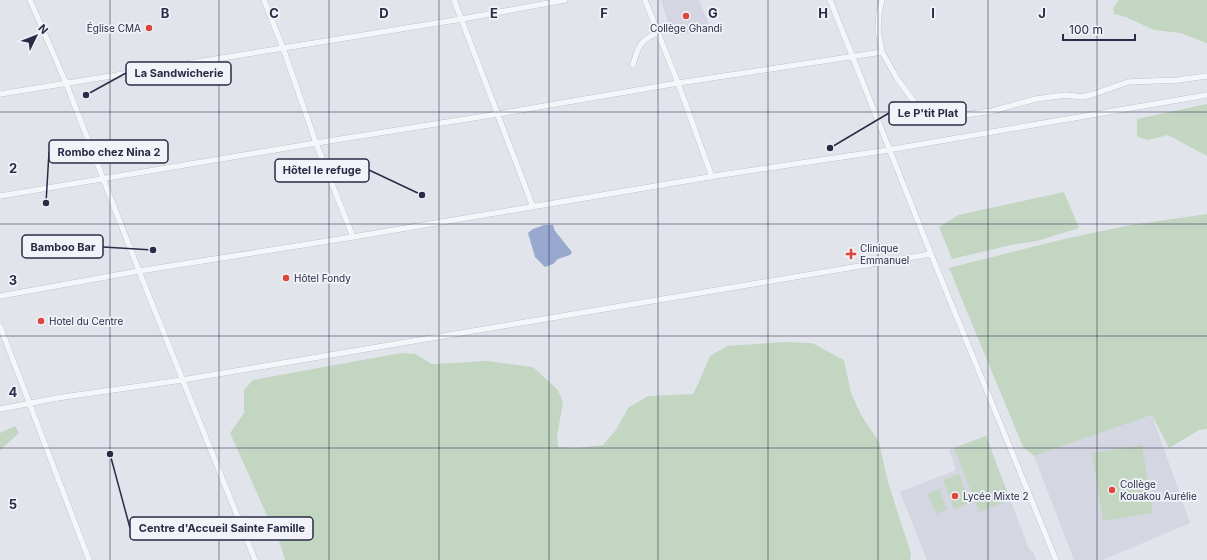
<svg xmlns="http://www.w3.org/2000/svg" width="1207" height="560" font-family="Inter,sans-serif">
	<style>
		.built { fill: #d4d6e1 }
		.green { fill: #c3d6c2 }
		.water { fill: #99a8cf }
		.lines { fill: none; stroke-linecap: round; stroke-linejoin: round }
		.minor-casing { stroke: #aaadba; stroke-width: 6 }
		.minor { stroke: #f5f6f9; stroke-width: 5.5 }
		.grid { fill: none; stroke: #282c46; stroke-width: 1; stroke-opacity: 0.55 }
		.poi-dot { fill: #dc463b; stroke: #f2f3f9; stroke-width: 1.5 }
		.labels { text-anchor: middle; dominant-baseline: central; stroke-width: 3.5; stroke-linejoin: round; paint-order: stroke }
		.poi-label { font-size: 10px; fill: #282c46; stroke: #f2f3f9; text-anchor: start }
		.grid-label { font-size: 13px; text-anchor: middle; font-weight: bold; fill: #282c46; stroke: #f2f3f9; stroke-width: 3.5; stroke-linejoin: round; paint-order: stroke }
		.leader { fill: none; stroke: #282c46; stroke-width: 1.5 }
		.callout-dot { fill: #282c46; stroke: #f2f3f9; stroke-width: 1.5 }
		.callout { fill: #f2f3f9; stroke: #282c46; stroke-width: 1.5 }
		.callout-label { font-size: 11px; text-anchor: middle; font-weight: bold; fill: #282c46 }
	</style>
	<rect width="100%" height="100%" fill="#e2e4ec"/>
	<path class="built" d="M665,0H699L711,30L673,36L661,1Z
		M1152,415L1190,523L1103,560H1074L1034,456Z
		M986,436L1029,549L1034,553L1036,560H927L900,492L956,470L949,450Z"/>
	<path class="green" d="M1119,0H1207V43L1180,33L1154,30L1126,17L1114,14L1113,8Z
		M1207,104V156L1168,135L1148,140L1137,137V119Z
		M1064,192L1079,228L1037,241L1011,245L952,259L939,227L958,215Z
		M1207,214V429L1199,430L1169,448L1152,415L1034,456L1023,447L949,268L1064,239L1131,225Z
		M785,342L812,343L844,360L851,393L861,415L879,442L888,482L911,554L910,560H285L280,544L230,433L244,413V390L253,380L401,353L415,354L432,364L487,361L533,367L558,390L563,403L557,436L558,447L576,448L603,445L616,430L628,408L648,396L693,394L698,384L710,356L727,346Z
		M15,426L19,433L0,450V433Z
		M986,436L1010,500L979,512L954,448Z
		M1142,445L1153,513L1103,521L1092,453Z
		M959,474L970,503L954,509L943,480Z
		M939,489L947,509L936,514L928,494Z"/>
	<path class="water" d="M544,225H553L555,231L572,252L570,255L558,259L553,264L545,267L535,257L528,233L533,229Z"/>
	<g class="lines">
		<g class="minor-casing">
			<path id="minor" d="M30,0L66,83L139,271L255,560
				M264,0L283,48L316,143L353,237
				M454,0L533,207
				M645,0L678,83L712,177
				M830,0L935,264L1056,560
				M882,0L879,13L878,30L882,52L898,80L916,104L933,115L943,118L992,111L1036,99L1065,95L1083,97L1094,94L1128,82L1178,80L1207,76
				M633,65C638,46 640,41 658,32
				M0,94L462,19L565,0
				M0,196L316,143L498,114L678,83L882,52
				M0,296L139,271L353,237L721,175L882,151L1207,95
				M0,326L89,560
				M0,409L57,398L182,380L931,254"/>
		</g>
		<use href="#minor" class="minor"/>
	</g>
	<path class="grid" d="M110,0V560M219,0V560M329,0V560M439,0V560M549,0V560M658,0V560M768,0V560M878,0V560M988,0V560M1097,0V560M0,112H1207M0,224H1207M0,336H1207M0,448H1207"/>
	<g class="poi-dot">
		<circle cx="686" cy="16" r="4"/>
		<circle cx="149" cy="28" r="4"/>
		<path d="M849 248h4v4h4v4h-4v4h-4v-4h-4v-4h4z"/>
		<circle cx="286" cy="278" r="4"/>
		<circle cx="41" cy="321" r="4"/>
		<circle cx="1112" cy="490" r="4"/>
		<circle cx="955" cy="496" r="4"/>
	</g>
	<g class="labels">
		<g class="poi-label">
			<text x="141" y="28" text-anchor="end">Église CMA</text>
			<text x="686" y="28" text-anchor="middle">Collège Ghandi</text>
			<text x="860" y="248">Clinique<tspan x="860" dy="12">Emmanuel</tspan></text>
			<text x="294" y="278">Hôtel Fondy</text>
			<text x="49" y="321">Hotel du Centre</text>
			<text x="1120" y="484">Collège<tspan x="1120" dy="12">Kouakou Aurélie</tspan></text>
			<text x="963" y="496">Lycée Mixte 2</text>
		</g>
	</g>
	<g class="grid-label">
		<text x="165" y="18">B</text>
		<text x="274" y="18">C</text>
		<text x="384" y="18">D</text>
		<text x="494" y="18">E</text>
		<text x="604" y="18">F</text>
		<text x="713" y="18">G</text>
		<text x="823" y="18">H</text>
		<text x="933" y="18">I</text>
		<text x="1042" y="18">J</text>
		<text x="13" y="173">2</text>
		<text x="13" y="285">3</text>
		<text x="13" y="397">4</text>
		<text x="13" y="509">5</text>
	</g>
	<path class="leader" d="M86 95L126 73M830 148L889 113M46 203L49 152M422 195L369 170M153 250L103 247M110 454L130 528"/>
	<g class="callout-dot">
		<circle cx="86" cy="95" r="4"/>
		<circle cx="830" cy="148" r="4"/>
		<circle cx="46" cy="203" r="4"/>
		<circle cx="422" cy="195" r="4"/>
		<circle cx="153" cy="250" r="4"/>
		<circle cx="110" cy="454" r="4"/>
	</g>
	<g class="callout">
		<rect x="126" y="62" width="105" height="23" rx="4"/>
		<rect x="889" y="102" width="77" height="23" rx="4"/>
		<rect x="49" y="140" width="119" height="23" rx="4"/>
		<rect x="275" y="159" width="94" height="23" rx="4"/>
		<rect x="22" y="235" width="81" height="23" rx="4"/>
		<rect x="130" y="517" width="183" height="23" rx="4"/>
	</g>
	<g class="callout-label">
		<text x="179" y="77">La Sandwicherie</text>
		<text x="928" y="117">Le P'tit Plat</text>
		<text x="109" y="156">Rombo chez Nina 2</text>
		<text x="322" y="174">Hôtel le refuge</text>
		<text x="63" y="251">Bamboo Bar</text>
		<text x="222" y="532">Centre d'Accueil Sainte Famille</text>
	</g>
	<g transform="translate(36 36) rotate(47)" stroke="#f2f3f9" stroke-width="3" paint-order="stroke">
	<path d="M0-3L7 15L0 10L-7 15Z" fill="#282c46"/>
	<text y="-6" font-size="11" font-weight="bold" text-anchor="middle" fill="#282c46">N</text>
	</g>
	<path d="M1063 34v6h72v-6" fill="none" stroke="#282c46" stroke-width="2"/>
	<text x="1069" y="34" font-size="12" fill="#282c46" stroke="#f2f3f9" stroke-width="3" paint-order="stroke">100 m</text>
</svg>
